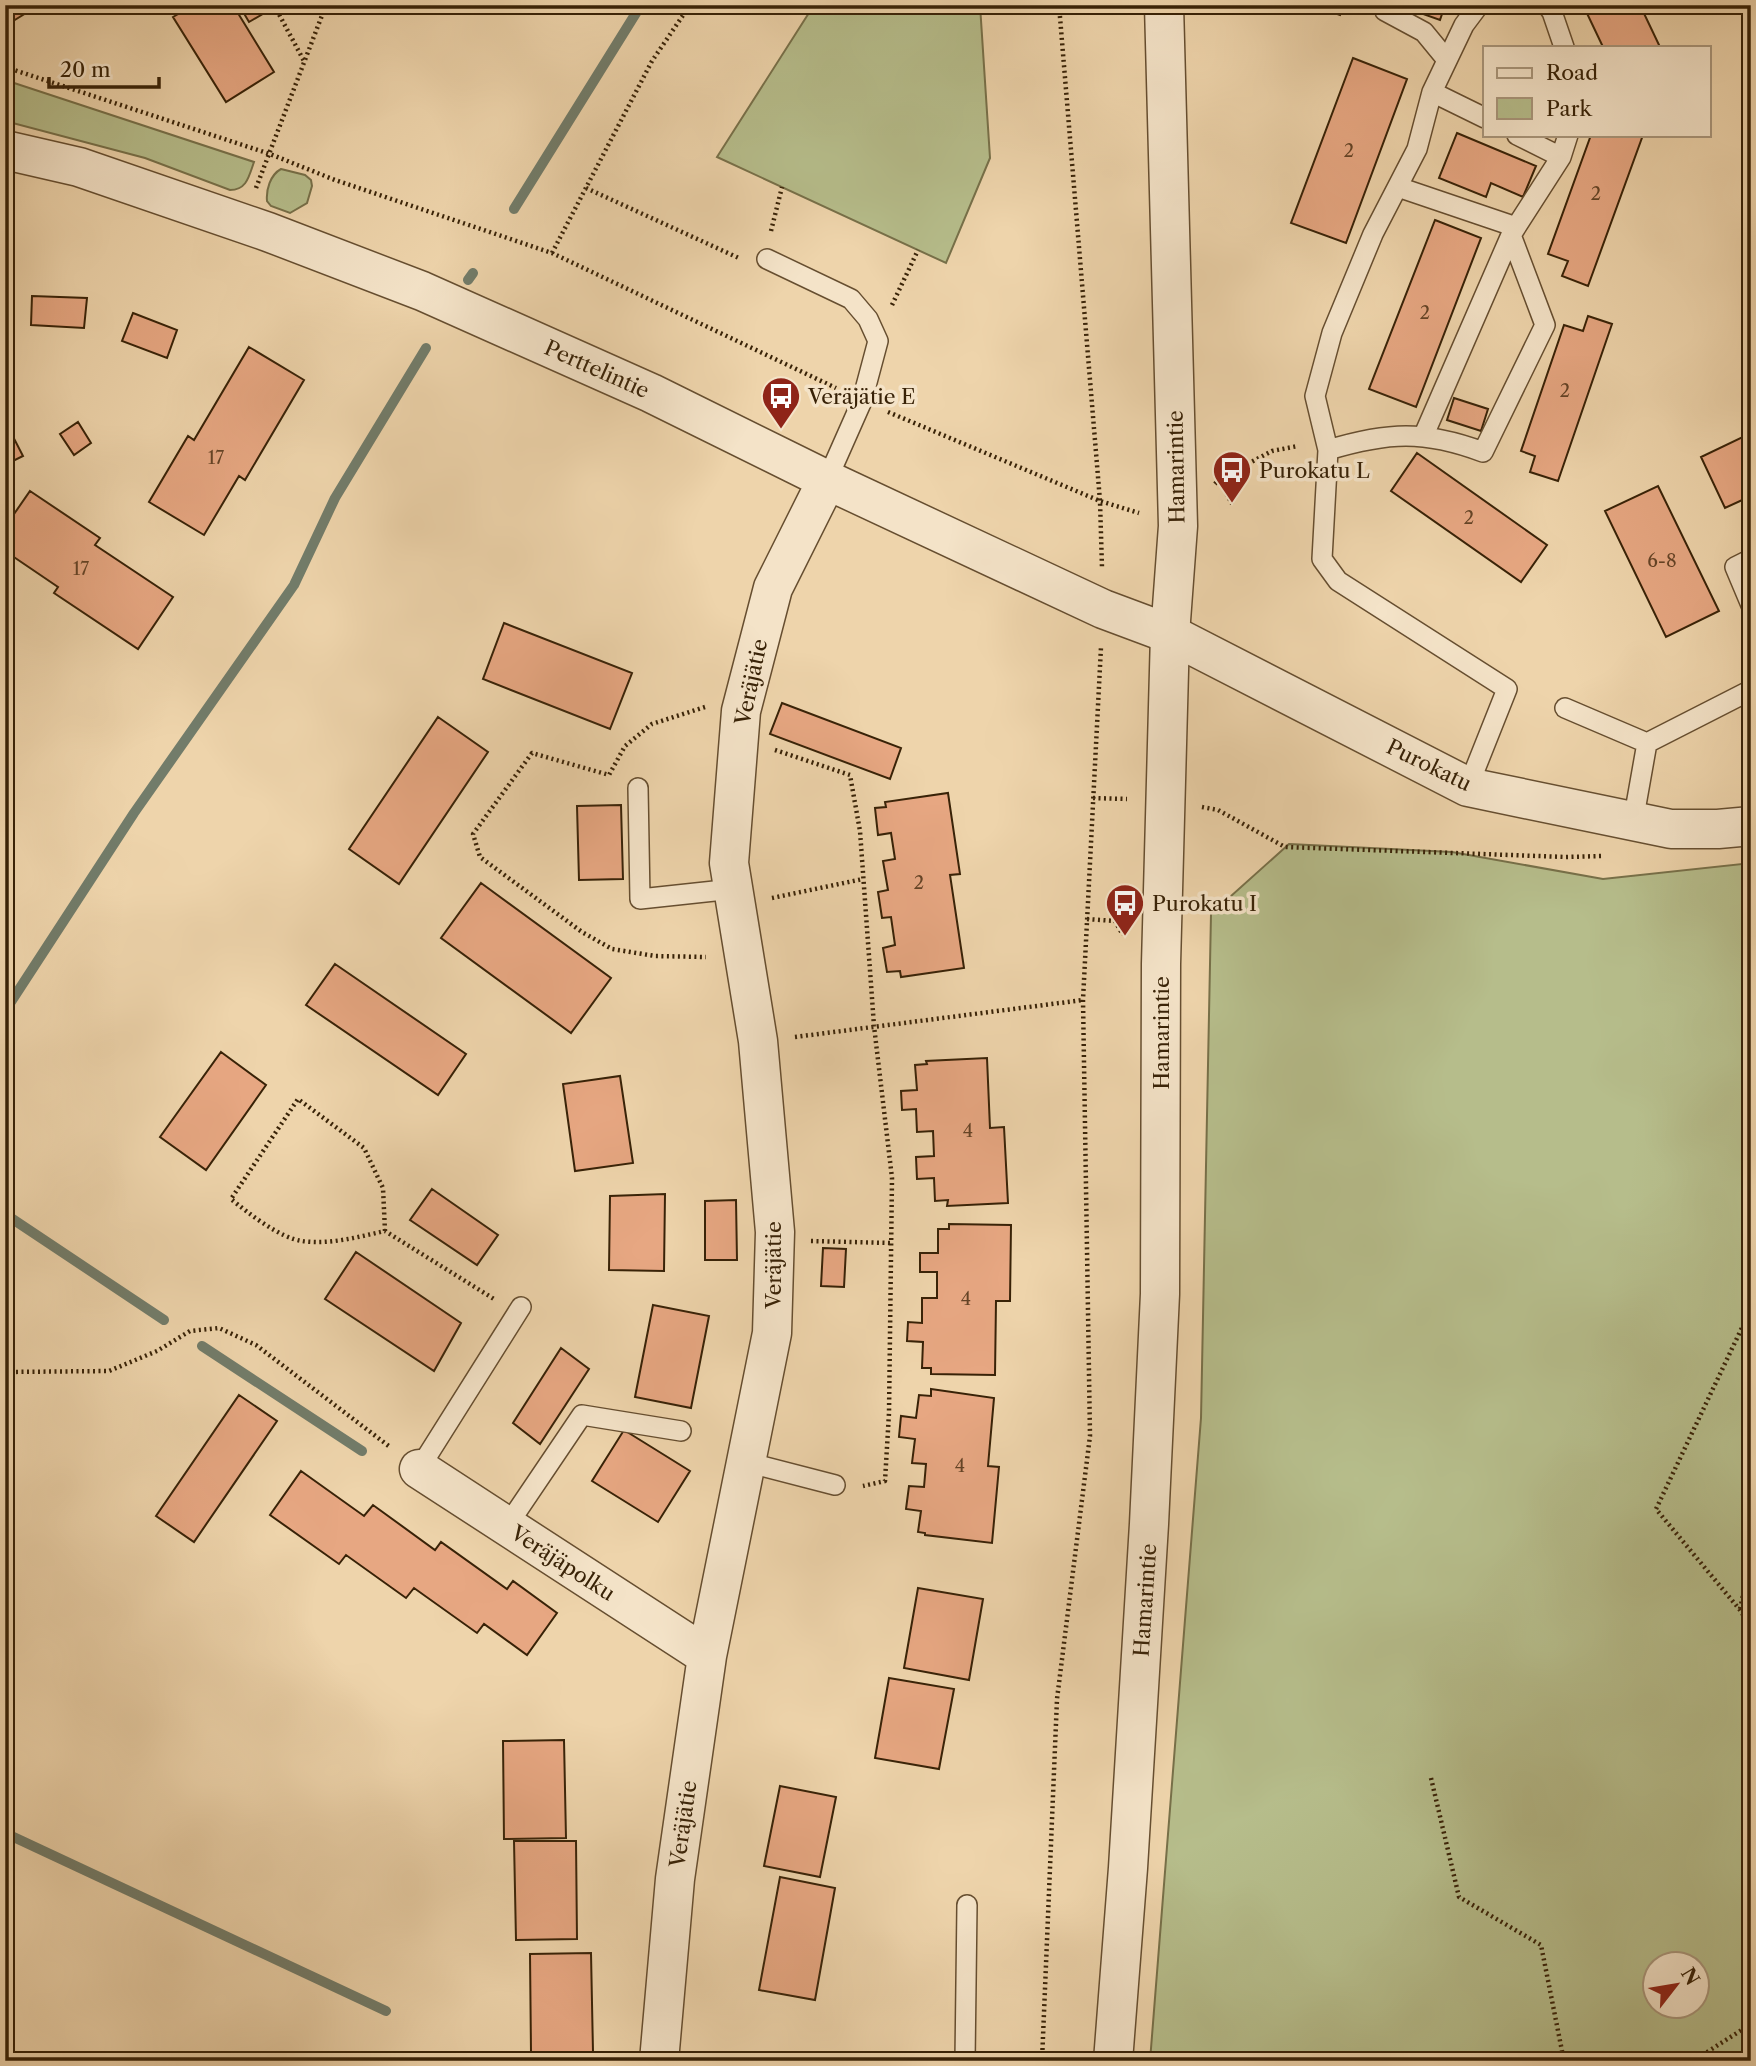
<svg xmlns="http://www.w3.org/2000/svg" width="1756" height="2066" font-family="'Libre Caslon Text',serif">
	<style>
		.green { fill: #b6bd8b; stroke: #777049; stroke-width: 2; fill-rule: evenodd }
		.lines { fill: none; stroke-linecap: round; stroke-linejoin: round }
		.stream { stroke: #727c6a; stroke-width: 10 }
		.building { fill: #e7a782; stroke: #382207; stroke-width: 2 }
		.service-casing { stroke: #664e30; stroke-width: 22 }
		.minor-casing { stroke: #664e30; stroke-width: 41 }
		.tertiary-casing { stroke: #664e30; stroke-width: 41 }
		.path { stroke: #382207; stroke-width: 4.5; stroke-dasharray: 2 3.5; stroke-linecap: butt }
		.service { stroke: #f4e3c8; stroke-width: 19 }
		.minor { stroke: #f4e3c8; stroke-width: 38 }
		.tertiary { stroke: #f4e3c8; stroke-width: 38 }
		.labels { text-anchor: middle; dominant-baseline: central; stroke-width: 7; stroke-linejoin: round; paint-order: stroke }
		.number-label { font-size: 18px; fill: #644326 }
		.street-label { font-size: 21px; fill: #382207; stroke: #f4e3c8 }
		.poi-label { font-size: 21px; fill: #382207; stroke: #f4e3c8; text-anchor: start }
	</style>
	<rect width="100%" height="100%" fill="#eed4ab"/>
	<filter id="stains"><feTurbulence type="fractalNoise" baseFrequency=".00286" numOctaves="4"/><feColorMatrix values="0 0 0 0 .2 0 0 0 0 .09 0 0 0 0 .02 0 0 0 .5 -.17"/></filter>
	<radialGradient id="worn" r=".72"><stop offset=".6" stop-color="#630" stop-opacity="0"/><stop offset="1" stop-color="#630" stop-opacity=".3"/></radialGradient>
	<path class="green" d="M814,5H980L990,158L946,263L717,157Z
		M5,80L254,162C249,176 247,190 230,190L145,158L5,121Z
		M281,169L305,175L311,180L312,186L307,203L290,213L271,206L267,201C266,190 270,175 281,169Z
		M1289,844L1452,852L1603,879L1751,863V2061H1150L1201,1418L1211,914ZM1654,1965H1696V2007H1654Z"/>
	<g class="lines">
		<path class="stream" d="M514,209L641,5
			M468,280L473,273
			M5,1011L134,813L294,585L335,498L426,348
			M5,1214L164,1320
			M202,1346L362,1451
			M5,1833L386,2011"/>
	</g>
	<path class="building" d="M5,5H39L5,26Z
		M175,5H233L274,72L226,102L173,17L180,13Z
		M239,5H264L268,11L249,22Z
		M1311,5H1343L1340,15Z
		M1407,5H1445L1440,20L1406,8Z
		M1583,5H1640L1660,47H1603Z
		M1353,58L1407,79L1346,243L1291,223Z
		M1457,133L1536,166L1523,197L1491,183L1486,197L1439,178Z
		M1591,135H1643L1588,286L1562,276L1568,261L1548,254Z
		M1435,220L1481,238L1416,407L1369,389Z
		M32,296L87,298L84,328L31,325Z
		M133,313L177,330L167,358L122,341Z
		M1588,316L1612,324L1558,481L1530,472L1535,456L1521,451L1564,325L1583,331Z
		M249,347L304,380L245,480L239,476L204,535L149,502L188,436L194,440Z
		M1454,398L1488,409L1481,431L1447,420Z
		M5,421L23,456L5,465Z
		M78,422L91,443L74,455L60,434Z
		M1751,433V496L1725,508L1701,457Z
		M1417,453L1547,545L1521,582L1391,491Z
		M1658,486L1719,611L1666,637L1605,511Z
		M30,491L100,538L95,545L173,597L138,649L54,593L58,587L5,551V527Z
		M504,623L632,673L610,729L483,679Z
		M782,703L901,748L890,779L770,734Z
		M438,717L488,752L399,884L349,849Z
		M948,793L960,874L950,875L964,968L901,977L900,971L887,972L883,948L895,945L891,917L882,918L878,892L888,890L883,861L895,859L891,833L878,835L875,808L886,807L885,802Z
		M621,805L623,879L579,880L577,806Z
		M481,883L611,978L571,1033L441,938Z
		M335,964L466,1054L438,1095L306,1005Z
		M221,1052L266,1085L206,1170L160,1137Z
		M987,1058L990,1128L1004,1127L1008,1203L947,1206L948,1200L935,1201L934,1178L917,1179L916,1157L934,1156L933,1131L917,1132L916,1109L902,1110L901,1091L917,1090L915,1065L927,1064L926,1061Z
		M620,1076L633,1163L575,1171L563,1084Z
		M432,1189L498,1235L477,1265L410,1220Z
		M665,1194L664,1271L609,1270L610,1196Z
		M736,1200L737,1260H705V1201Z
		M949,1224L1011,1225L1010,1301H996L995,1375L931,1374V1368H922L923,1342L907,1341L908,1322L922,1323V1298H937V1272H920V1253H938V1229H949Z
		M823,1248L846,1249L844,1287L821,1286Z
		M356,1252L461,1323L434,1371L325,1299Z
		M653,1305L709,1316L691,1408L635,1397Z
		M561,1348L589,1369L540,1444L513,1423Z
		M931,1389L994,1398L988,1466L999,1467L992,1543L925,1535V1533L918,1532L921,1511L906,1509L909,1486L924,1487L926,1464L912,1463L915,1439L899,1437L901,1416L916,1418L919,1395L931,1396Z
		M239,1395L277,1421L194,1542L156,1516Z
		M624,1430L690,1471L658,1522L592,1481Z
		M301,1471L364,1516L373,1505L435,1550L441,1542L507,1589L513,1581L557,1613L527,1655L484,1624L477,1633L414,1588L406,1598L346,1555L339,1564L270,1515Z
		M918,1588L983,1599L969,1680L904,1668Z
		M889,1678L954,1689L939,1769L875,1758Z
		M564,1740L566,1838L504,1839L503,1741Z
		M780,1786L836,1797L820,1877L764,1866Z
		M514,1841H576L577,1939L516,1940Z
		M780,1877L835,1888L815,2000L759,1990Z
		M591,1953L593,2052L531,2053L530,1954Z"/>
	<g class="lines">
		<g class="service-casing">
			<path id="service" d="M1385,5V11L1424,32L1447,60
				M1547,5L1552,12L1564,47
				M1432,92L1485,118
				M1517,135L1561,157
				M1398,187L1516,227
				M767,259L851,299L868,319L878,341L862,401L827,480
				M1423,437L1511,235
				M1328,450C1388,432 1424,430 1483,452L1545,325L1511,235L1561,157L1568,135
				M1751,559L1735,567L1751,605
				M1565,708L1647,743L1633,822
				M1647,743L1751,690
				M1468,787L1507,689L1338,581L1322,559L1328,450L1315,396L1332,333L1373,234L1417,149L1432,92L1464,25L1479,5
				M638,788L640,899L733,889
				M746,1462L835,1485
				M419,1469L521,1307
				M507,1526L582,1415L681,1431
				M965,2061L967,1905"/>
		</g>
		<g class="minor-casing">
			<path id="minor" d="M5,150L79,167L268,232L422,291L651,393L827,480L1103,609L1170,634L1468,787L1671,829H1718L1751,826
				M419,1469L707,1656
				M659,2061L675,1879L707,1656L772,1333L775,1232L758,1041L729,863L741,711L773,588L827,480"/>
		</g>
		<g class="tertiary-casing">
			<path id="tertiary" d="M1113,2061L1128,1868L1149,1524L1160,1294L1161,964L1170,634L1178,526L1164,5"/>
		</g>
		<path class="path" d="M274,5L304,61
			M1046,5L1060,11
			M1059,5L1100,501L1102,568
			M5,67L270,154L335,180L552,253L836,388
			M256,188L326,5
			M586,188L741,259
			M771,231L782,187
			M552,253L652,61L690,5
			M892,305L918,250
			M888,412L1100,501L1139,513
			M1219,479L1232,504
			M1215,484L1219,479L1272,451L1298,446
			M705,707L652,724L625,746L609,775L532,753L473,834L480,857L582,932L612,949L655,956L706,957
			M775,750L850,775L860,831L874,1026L892,1178L889,1413L885,1481L863,1486
			M1093,798L1127,799
			M1202,807L1218,810L1285,847L1566,857L1603,856
			M772,898L863,879
			M1087,919L1115,921L1123,935
			M795,1037L1083,1000
			M385,1231L383,1188L364,1148L298,1099L231,1199C248,1213 280,1238 302,1241C329,1245 358,1237 385,1231L494,1299
			M811,1241L891,1243
			M1751,1318L1747,1317L1656,1509L1740,1610L1751,1628
			M5,1372L109,1371L157,1351L190,1331L219,1328L256,1345L390,1447
			M1740,1609L1751,1559
			M1431,1778L1459,1897L1541,1945L1564,2061
			M1042,2061L1057,1699L1090,1436L1083,1000L1101,647
			M1693,2061L1751,2024"/>
		<use href="#service" class="service"/>
		<use href="#minor" class="minor"/>
		<use href="#tertiary" class="tertiary"/>
	</g>
	<defs>
		<g id="bus-pin" transform="scale(2.0125)"><path d="M0 17L-7.5 6A9.5 9.5 0 1 1 7.5 6Z" fill="#8f2418" stroke="#f4e3c8"/><path d="M-5-6H5V4H4V6H2V4H-2V6H-4V4H-5ZM-3.5-4V0h7V-4ZM-3.5 1.2v1.5H-2V1.2ZM2 1.2v1.5H3.5V1.2Z" fill="#fff"/></g>
	</defs>
	<g fill-rule="evenodd">
		<use href="#bus-pin" x="781" y="396"/>
		<use href="#bus-pin" x="1232" y="470"/>
		<use href="#bus-pin" x="1125" y="903"/>
	</g>
	<g class="labels">
		<g class="number-label">
			<text x="1349" y="151">2</text>
			<text x="1596" y="194">2</text>
			<text x="1425" y="313">2</text>
			<text x="1565" y="391">2</text>
			<text x="216" y="458">17</text>
			<text x="1469" y="518">2</text>
			<text x="1662" y="561">6-8</text>
			<text x="81" y="569">17</text>
			<text x="919" y="883">2</text>
			<text x="968" y="1131">4</text>
			<text x="966" y="1299">4</text>
			<text x="960" y="1466">4</text>
		</g>
		<g class="street-label">
			<text transform="translate(597 369) rotate(24)">Perttelintie</text>
			<text transform="translate(1176 467) rotate(-91)">Hamarintie</text>
			<text transform="translate(751 682) rotate(-78)">Veräjätie</text>
			<text transform="translate(1429 765) rotate(26)">Purokatu</text>
			<text transform="translate(1161 1033) rotate(-90)">Hamarintie</text>
			<text transform="translate(773 1265) rotate(-90)">Veräjätie</text>
			<text transform="translate(563 1563) rotate(33)">Veräjäpolku</text>
			<text transform="translate(1145 1600) rotate(-86)">Hamarintie</text>
			<text transform="translate(683 1824) rotate(-82)">Veräjätie</text>
		</g>
		<g class="poi-label">
			<text x="808" y="396">Veräjätie E</text>
			<text x="1259" y="470">Purokatu L</text>
			<text x="1152" y="903">Purokatu I</text>
		</g>
	</g>
	<rect width="1756" height="2066" fill="none" stroke="#eed4ab" stroke-width="28"/>
	<rect x="7" y="7" width="1742" height="2052" fill="none" stroke="#382207" stroke-width="3.5"/>
	<rect x="14" y="14" width="1728" height="2038" fill="none" stroke="#382207" stroke-width="2"/>
	<rect x="1483" y="46" width="228" height="91" fill="#f4e3c8" stroke="#a9967b" stroke-width="2"/>
	<rect x="1497" y="68" width="35" height="10" fill="#f4e3c8" stroke="#a9967b" stroke-width="2"/>
	<text x="1546" y="80" font-size="21" fill="#382207">Road</text>
	<rect x="1497" y="98" width="35" height="21" fill="#b6bd8b" stroke="#a9967b" stroke-width="2"/>
	<text x="1546" y="116" font-size="21" fill="#382207">Park</text>
	<g transform="translate(1676 1985) rotate(59)"><circle r="33" fill="#f4e3c8" stroke="#a9967b" stroke-width="2"/>
	<path d="M0-5L12 26L0 18L-12 26Z" fill="#8f2418"/>
	<text y="-10" font-size="19" font-weight="bold" text-anchor="middle" fill="#382207">N</text>
	</g>
	<path d="M49 77v10h110v-10" fill="none" stroke="#382207" stroke-width="3.5"/>
	<text x="60" y="77" font-size="21" fill="#382207" stroke="#f4e3c8" stroke-width="5" paint-order="stroke">20 m</text>
	<rect width="100%" height="100%" filter="url(#stains)"/>
	<rect width="100%" height="100%" fill="url(#worn)"/>
</svg>
